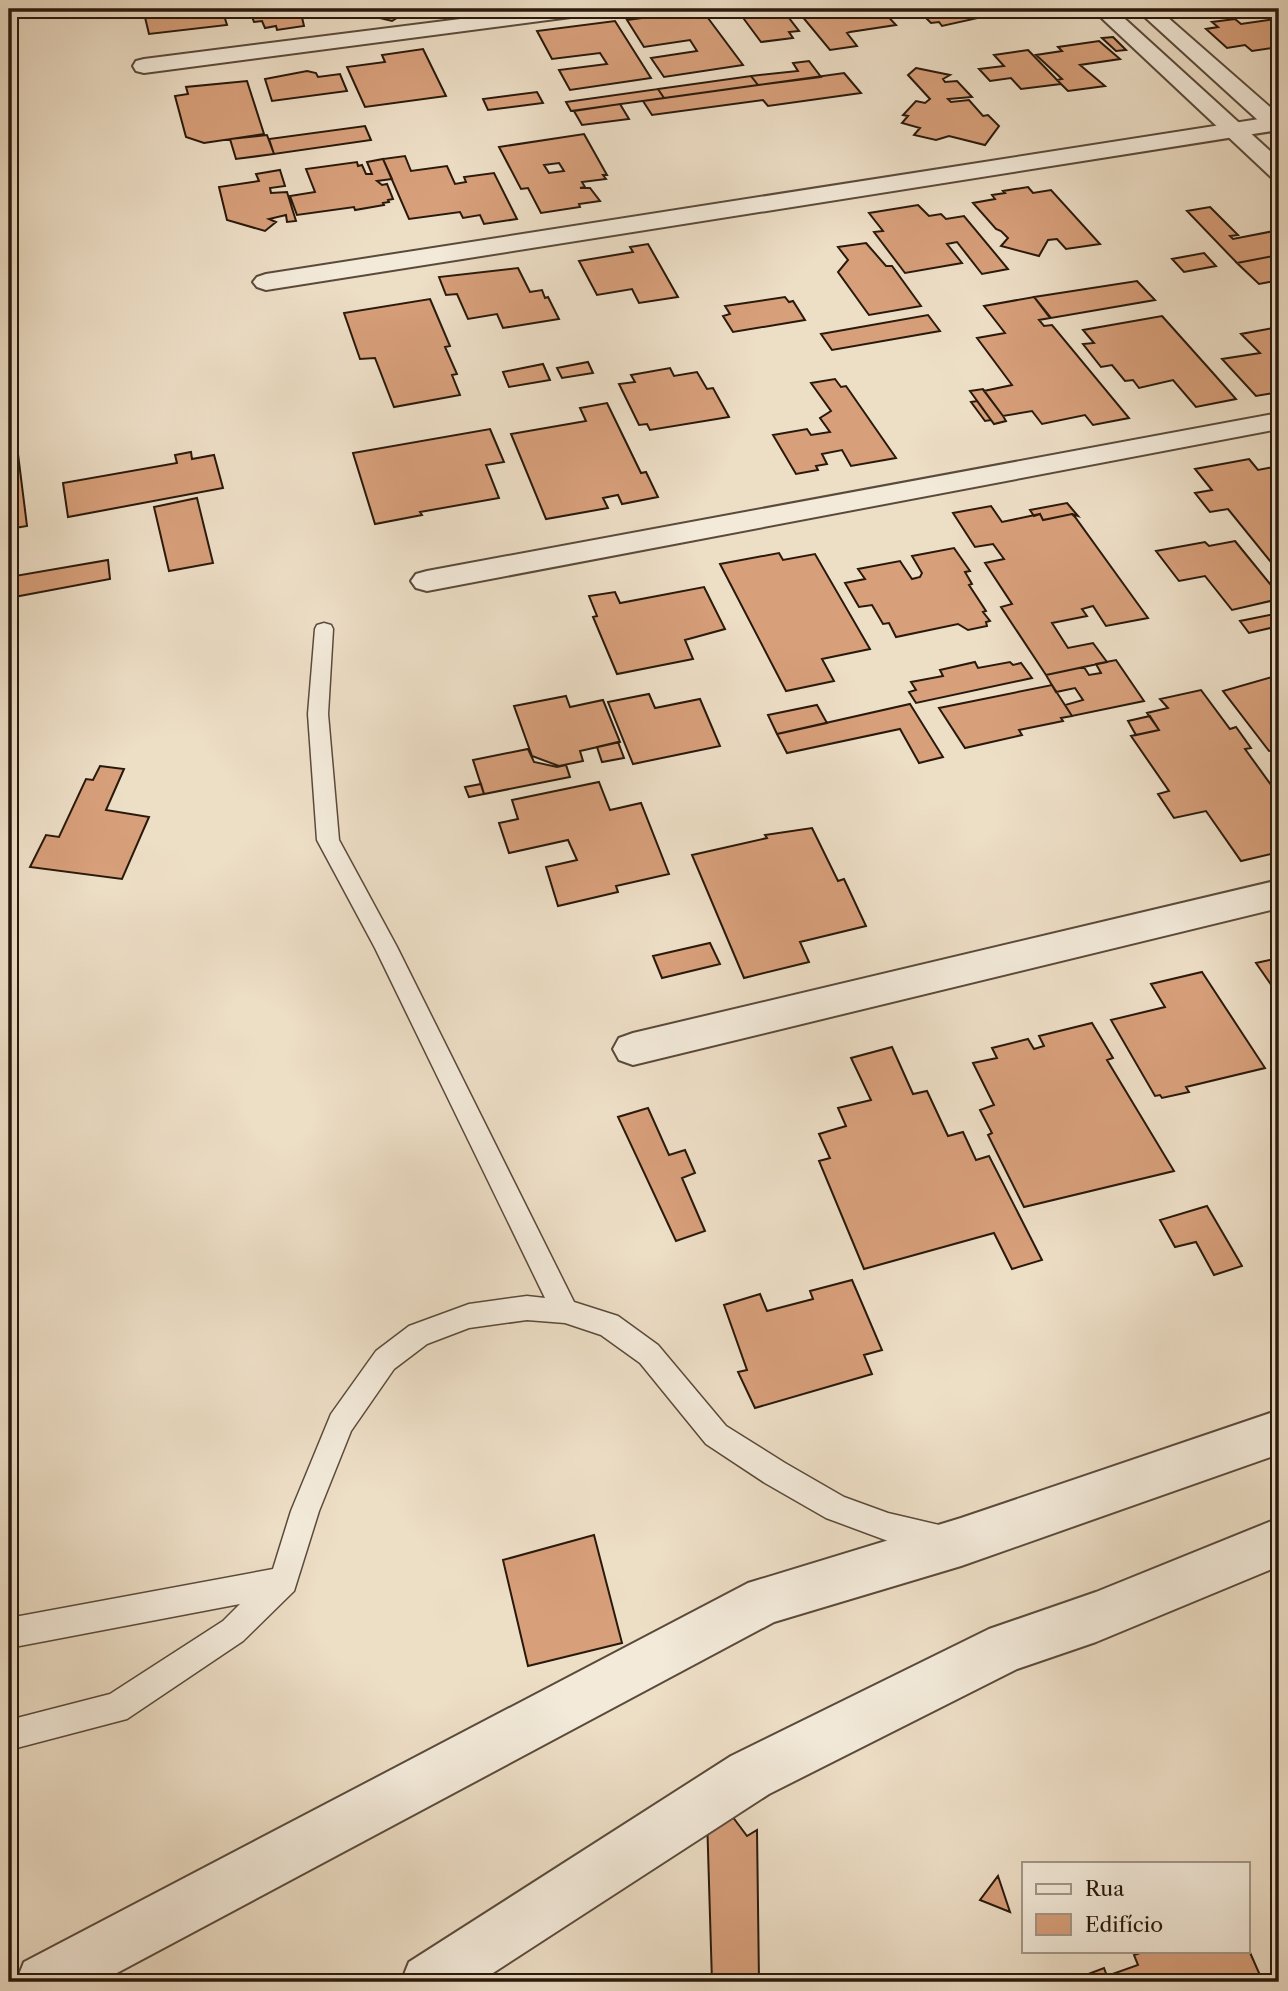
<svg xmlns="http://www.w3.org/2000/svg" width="1288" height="1991" font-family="'Libre Caslon Text',serif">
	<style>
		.building { fill: #d79f7a; stroke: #29190c; stroke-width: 2; fill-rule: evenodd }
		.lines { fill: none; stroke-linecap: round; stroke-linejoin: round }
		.service-casing { stroke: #5a4a3a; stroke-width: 3 }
		.minor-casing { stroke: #5a4a3a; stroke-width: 4 }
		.tertiary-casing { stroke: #5a4a3a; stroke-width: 4 }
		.service { fill: #f3eada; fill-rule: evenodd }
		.minor { fill: #f3eada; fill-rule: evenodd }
		.tertiary { fill: #f3eada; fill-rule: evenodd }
	</style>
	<rect width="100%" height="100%" fill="#eddec6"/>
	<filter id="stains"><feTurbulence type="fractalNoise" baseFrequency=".00286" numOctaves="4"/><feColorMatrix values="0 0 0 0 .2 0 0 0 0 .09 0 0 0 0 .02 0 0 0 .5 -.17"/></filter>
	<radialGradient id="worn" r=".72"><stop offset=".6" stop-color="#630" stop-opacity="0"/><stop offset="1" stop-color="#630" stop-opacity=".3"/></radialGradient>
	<path class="building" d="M143,9H222L227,25L149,34Z
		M258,9H317L318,11L301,13L304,26L277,30L276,26L265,28L262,21L254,22L251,14L259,13Z
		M343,9H411L392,21Z
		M770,9L785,13L799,31L789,32L793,38L761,42L738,11Z
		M796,9H881L896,25L850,32L847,33L857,46L830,50Z
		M922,9H970L978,18L942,26L939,22L931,23L921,13L925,12Z
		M702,10L743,65L664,77L651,58L697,51L690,40L644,47L627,20Z
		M1235,19L1241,24L1275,19L1279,23V47L1252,51L1245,45L1227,48L1206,29L1218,27L1212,22Z
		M615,21L651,78L570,90L559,70L607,64L600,53L552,59L537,31Z
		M1113,37L1126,50L1116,51L1102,38Z
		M1099,41L1120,59L1080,65L1105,86L1068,91L1057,80L1062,79L1036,55L1062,51L1058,47Z
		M423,49L446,96L365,107L347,67L385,62L382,55Z
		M1028,50L1061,84L1021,89L1011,78L990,81L979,69L1004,66L994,55Z
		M809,61L821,77L758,85L751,76L798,71L793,63Z
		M916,68L950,75L943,79L945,82L957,81L972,97L948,99L951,102L969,100L983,116L988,115L999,126L985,145L949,136L936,140L914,135L920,128L902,123L908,116L903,115L916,101L925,103L930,99L908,75Z
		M307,71L316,73L318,77L340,74L347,91L272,101L265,79Z
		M844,73L861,93L768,106L763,100L652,115L643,101Z
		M751,76L758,85L664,98L658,89Z
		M247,81L264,134L204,143L186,137L175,96L188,94L186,87Z
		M658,89L664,98L571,111L566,102Z
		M537,92L543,103L488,110L483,99Z
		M620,104L629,119L582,125L574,111Z
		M365,126L371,140L274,154L269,139Z
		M584,134L607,175H603L606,179L582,182L585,187L580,188H590L600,201L579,204L580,207L541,213L528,188L521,189L499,147ZM559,163L564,171L549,173L544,165Z
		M267,135L274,154L236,159L230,139Z
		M405,156L411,171L447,166L455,184L466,182L464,177L494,173L517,219L484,224L480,215L463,218L460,212L409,219L383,159Z
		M383,159L392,179L377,181L382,185L387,184L393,199L388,200L389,202L383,203L384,205L355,210L354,207L297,215L290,196L315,192L306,169L357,162L358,166L362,165L366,174H372L367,162Z
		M280,170L285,186L270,188L271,193L287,192L296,221L287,222L286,215L269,219L276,222L265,231L227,220L219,187L259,181L256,174Z
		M1028,187L1033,193L1051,190L1100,244L1066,249L1057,239L1048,240L1039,256L1001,246L1008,238L1001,231L996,229L973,203L995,199L992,195L1005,193L1003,191Z
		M918,205L929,216L941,214L946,219L964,216L1008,269L982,274L957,242L947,244L962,263L905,273L874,232L883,231L869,213Z
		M1210,207L1238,235L1230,236L1233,239L1279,230V255L1237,263L1187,211Z
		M866,243L886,266H892L921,306L869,315L838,272L848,260L838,247Z
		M648,244L678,297L639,303L632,289L597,295L579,261L633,252L630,247Z
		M1204,253L1216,266L1184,272L1172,259Z
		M1279,255V280L1259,284L1237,263Z
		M518,268L530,292L542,290L545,298L548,297L559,319L503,328L497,314L468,319L457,294L446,295L439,277Z
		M1137,281L1155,300L1051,318L1034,297Z
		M785,297L789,302L793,301L805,320L733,332L723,316L730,314L725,306Z
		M1034,297L1050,318L1039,320L1044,326L1052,325L1129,418L1093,425L1085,415L1042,424L1032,411L1003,416L984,391L1012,385L977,338L1005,333L984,306Z
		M430,299L450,346L445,347L457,374L452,375L460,395L394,407L375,358L360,359L344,313Z
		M928,315L940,331L832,350L821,334Z
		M1162,316L1213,373L1236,399L1196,407L1173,380L1139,388L1133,380L1125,381L1112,365L1101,367L1083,344L1094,343L1083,330Z
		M1279,327V392L1256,396L1222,359L1260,353L1241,334Z
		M588,362L593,373L562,378L557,368Z
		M543,364L550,380L509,387L503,372Z
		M670,368L674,376L697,372L707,389L713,388L729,417L650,430L647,424L639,425L619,384L635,382L631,375Z
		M835,379L841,387L846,386L896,458L851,466L842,450L822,454L827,464L816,466L818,470L796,474L773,435L807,429L811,435L830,432L820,418L831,411L811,383Z
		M983,389L1003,416L1006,421L994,424L970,391Z
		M977,401L991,420L985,421L971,402Z
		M607,403L641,473L646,472L658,497L622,504L618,495L603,498L608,508L546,519L511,434L586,421L580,408Z
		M490,429L504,462L486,465L499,498L420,512L422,515L375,524L353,453Z
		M17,446L27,526L9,529V448Z
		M191,452L192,459L214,455L223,488L68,517L63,483L177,463L175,455Z
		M1249,459L1258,470L1279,466V572L1228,509L1210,512L1195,493L1212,490L1195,469Z
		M197,498L213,563L169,571L154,507Z
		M1067,503L1078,516L1072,514L1043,520L1040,514L1034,516L1030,510Z
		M991,506L1002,522L1040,514L1043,520L1072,514L1075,517L1148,618L1106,626L1093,606L1082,609L1087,616L1052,623L1068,648L1093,643L1107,662L1046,675L1001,607L1012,604L985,563L1004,559L993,544L975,547L953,513Z
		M1235,541L1279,595V599L1232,610L1205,576L1179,581L1156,551L1205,542L1209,546Z
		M954,548L970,571L965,572L972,584L969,585L986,611L983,612L990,621L986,622L987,626L968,630L958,624L896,637L889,623L883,624L872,605L859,607L845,583L865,579L858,569L900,561L912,579L920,577L922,573L912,556Z
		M779,553L783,560L815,554L870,649L822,659L834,681L786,691L720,564Z
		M108,560L110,579L9,598V577Z
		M704,587L725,629L685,640L693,659L617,674L593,617L597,616L589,596L615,592L620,603Z
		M1279,613V626L1249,633L1240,621Z
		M1116,660L1144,701L1072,716L1065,705L1083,700L1075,688L1056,692L1046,675L1084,667L1089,675L1101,673L1096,664Z
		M975,662L978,668L1010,662L1013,665L1021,663L1032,678L916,703L909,692L916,690L911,682L943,676L940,670Z
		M1279,675V749L1269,751L1223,691Z
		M1052,685L1072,716L1061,718L1063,721L1019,730L1022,735L965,748L939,708Z
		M1201,690L1230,729L1236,727L1251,748L1245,749L1279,796V852L1241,861L1206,811L1174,818L1158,794L1169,791L1131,736L1159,730L1147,713L1168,708L1160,699Z
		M649,694L655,708L700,699L720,746L633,764L608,702Z
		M566,696L570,707L603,700L620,742L580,751L583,761L559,766L532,756L514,706Z
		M910,704L943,757L919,763L900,729L787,753L777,734Z
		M817,705L827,723L777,734L768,715Z
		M1150,716L1159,730L1136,735L1128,721Z
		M618,742L624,758L602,762L597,747Z
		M528,749L534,762L557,767L566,765L570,777L484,794L473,760Z
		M100,766L124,769L106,810L149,817L122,879L30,867L46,835L59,837L86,779L93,780Z
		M599,782L610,810L641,803L669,874L616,886L618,892L558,906L546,867L577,860L568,840L509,853L499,823L518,819L512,800Z
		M481,784L484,794L469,797L465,787Z
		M812,828L838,881L844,879L866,926L800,942L809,962L744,978L692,855L767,838L765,835Z
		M710,943L720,964L662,978L653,956Z
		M1279,958V996L1256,963Z
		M1202,972L1265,1068L1186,1087L1189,1092L1162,1098L1160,1095L1155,1096L1111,1020L1165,1007L1151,984Z
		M1092,1023L1113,1058L1107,1060L1174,1171L1024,1207L988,1135L992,1133L980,1110L994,1105L973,1063L997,1058L992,1048L1028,1039L1034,1049L1044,1046L1039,1036Z
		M892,1047L913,1094L927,1091L948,1136L963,1132L976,1160L989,1156L1042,1260L1012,1269L994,1233L864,1269L819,1161L830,1158L819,1134L846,1126L838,1108L871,1100L851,1058Z
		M648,1108L669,1155L685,1150L695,1173L682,1178L705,1231L676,1241L618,1117Z
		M1207,1206L1242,1266L1214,1275L1196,1242L1175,1247L1160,1220Z
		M852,1280L882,1350L864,1355L872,1374L755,1408L738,1372L747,1370L724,1305L760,1294L767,1311L813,1299L810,1291Z
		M594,1535L622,1643L528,1666L503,1560Z
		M732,1816L747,1836L757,1830L759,1982H712L707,1817Z
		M998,1876L1010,1912L980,1900Z
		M1248,1948L1263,1982L1070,1981L1104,1968L1107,1976L1138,1965L1134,1955L1146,1951H1248Z"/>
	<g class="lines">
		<g class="service-casing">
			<path id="service" d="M324,623L331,625L333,629L328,714L339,840L397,947L574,1302L618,1316L658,1345L726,1426L785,1463L844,1497L888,1513L952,1528L956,1538L952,1548L942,1552L888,1541L826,1518L765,1483L706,1444L640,1363L601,1335L565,1323L527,1320L469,1328L427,1344L394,1369L351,1431L319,1511L294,1591L243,1641L127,1719L9,1750V1720L110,1694L223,1621L240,1604L9,1648V1618L273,1569L291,1511L331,1414L376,1351L409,1326L469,1304L527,1296L545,1298L375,948L317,840L308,714L315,629L317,625Z"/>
		</g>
		<g class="minor-casing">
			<path id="minor" d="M539,9H596L593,13L586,15L144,73L136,71L133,66L136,61L144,59Z
				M1279,116V130L266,290L257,287L253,282L257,277L266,274Z
				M1279,413V429L427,591L416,588L411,581L416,574L427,571Z
				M1279,880V908L633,1065L619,1060L613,1049L619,1038L633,1033Z"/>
		</g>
		<g class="tertiary-casing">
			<path id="tertiary" d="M1092,9H1114L1279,159V179L1271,177Z
				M1136,9H1158L1279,115V134L1271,132Z
				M1279,1410V1454L961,1566L774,1622L100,1982H16L24,1962L748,1583L961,1518Z
				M1279,1518V1566L1096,1642L1017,1669L769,1794L479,1982H401L409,1962L731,1756L989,1629L1096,1592Z"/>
		</g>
		<use href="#service" class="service"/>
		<use href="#minor" class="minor"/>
		<use href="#tertiary" class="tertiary"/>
	</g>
	<rect width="1288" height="1991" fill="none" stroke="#eddec6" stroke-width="35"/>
	<rect x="10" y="10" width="1267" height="1970" fill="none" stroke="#29190c" stroke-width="3.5"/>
	<rect x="18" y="18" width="1253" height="1956" fill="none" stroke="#29190c" stroke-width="2"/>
	<rect x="1022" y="1862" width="228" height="91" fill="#f3eada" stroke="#a29688" stroke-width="2"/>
	<rect x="1036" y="1884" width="35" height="10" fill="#f3eada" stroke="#a29688" stroke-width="2"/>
	<text x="1085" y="1896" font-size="21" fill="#29190c">Rua</text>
	<rect x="1036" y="1914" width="35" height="21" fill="#d79f7a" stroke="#a29688" stroke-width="2"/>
	<text x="1085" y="1932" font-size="21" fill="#29190c">Edifício</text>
	<rect width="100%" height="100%" filter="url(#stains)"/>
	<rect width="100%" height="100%" fill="url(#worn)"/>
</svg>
